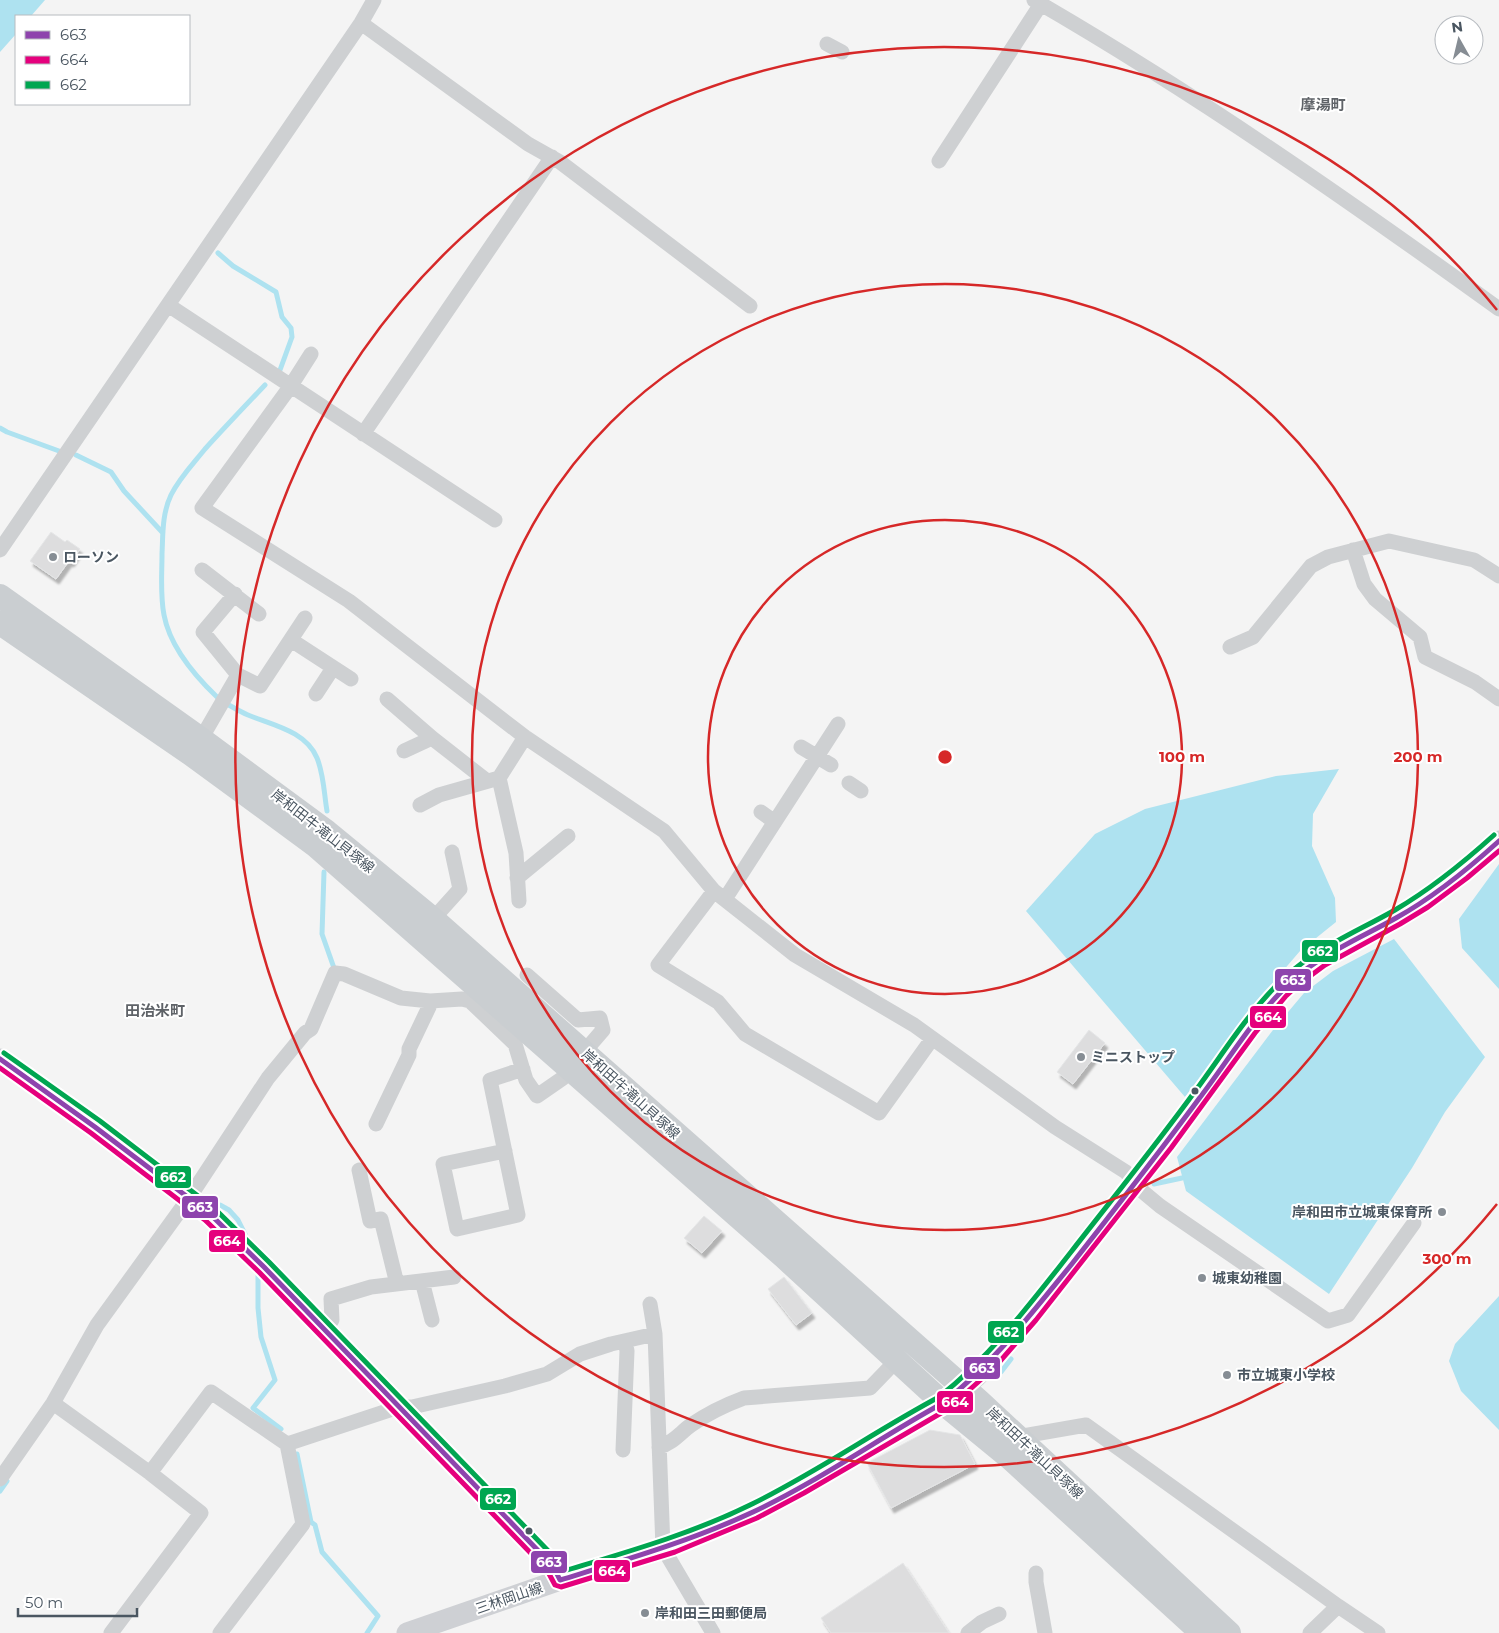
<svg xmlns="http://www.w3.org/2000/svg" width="1499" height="1633" font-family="Montserrat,'Noto Sans JP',sans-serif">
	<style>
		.water { fill: #aee2f0 }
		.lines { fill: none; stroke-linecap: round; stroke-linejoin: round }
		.stream { stroke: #aee2f0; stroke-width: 5 }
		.building { fill: #ddddde; stroke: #e5e6e7; filter: url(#shadow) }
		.street { stroke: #ced0d2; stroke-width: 15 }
		.secondary { stroke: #ced0d4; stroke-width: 21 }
		.primary { stroke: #caced1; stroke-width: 24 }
		.bus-1-casing { stroke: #fff; stroke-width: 9 }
		.bus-2-casing { stroke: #fff; stroke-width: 9 }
		.bus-3-casing { stroke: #fff; stroke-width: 9 }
		.bus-1 { stroke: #8e44ad; stroke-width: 5 }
		.bus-2 { stroke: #e5007d; stroke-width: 5 }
		.bus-3 { stroke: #00a651; stroke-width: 5 }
		.ring { fill: none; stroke: #d62828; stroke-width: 2.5 }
		.poi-dot { fill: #868d94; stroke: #fff; stroke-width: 2 }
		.bus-dot { fill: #4a5661; stroke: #fff; stroke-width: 2 }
		.labels { text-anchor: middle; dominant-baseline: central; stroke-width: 4; stroke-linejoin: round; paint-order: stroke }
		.poi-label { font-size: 14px; font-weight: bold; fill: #4a5661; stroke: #fff; text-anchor: start }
		.street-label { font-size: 14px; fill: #4a5661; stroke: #fff }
		.neighbourhood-label { font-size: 15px; font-weight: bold; fill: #5f6368; stroke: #fff }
		.centre { fill: #d62828; stroke: #fff; stroke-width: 2.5 }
		.ring-label { font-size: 15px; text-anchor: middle; font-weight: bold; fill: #d62828; stroke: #fff; stroke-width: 4; stroke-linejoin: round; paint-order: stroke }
		.line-badge { stroke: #fff; stroke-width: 2 }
		.badge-label { font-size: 14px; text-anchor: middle; font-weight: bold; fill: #fff }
	</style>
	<defs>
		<filter id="shadow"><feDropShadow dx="3" dy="5" stdDeviation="1" flood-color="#0004"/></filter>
	</defs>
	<rect width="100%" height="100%" fill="#f4f4f4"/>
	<path class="water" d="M0,0H45L31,16H16V34L0,52Z
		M1339,769L1313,814L1312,846L1335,898L1336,922L1300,951L1276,979L1185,1097L1026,911L1095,834L1145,809L1276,776Z
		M1499,864V989L1462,948L1459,919Z
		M1394,939L1485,1057L1445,1112L1412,1168L1329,1294L1186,1191L1177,1157L1273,1030L1304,993L1333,971Z
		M1499,1296V1430L1461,1391L1449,1361L1455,1344Z"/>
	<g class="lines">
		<path class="stream" d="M218,253L233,266L276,292L282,317L291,328L292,337L280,370
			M0,428L7,432L59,451
			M76,455L111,472L124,491L162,532
			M217,697C194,675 170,647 164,615C160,595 162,574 162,554C163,534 162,514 171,495C180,477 193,464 205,449C225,427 245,406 265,385
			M227,704C234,708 241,712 248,715C272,725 306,731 317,758C324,775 324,794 327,811
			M324,872L322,934L334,968
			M1154,1184L1182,1178
			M220,1205L229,1210L238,1220L245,1234
			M258,1276V1308L261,1337L275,1380L253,1408L281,1429
			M1001,1372L1011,1359
			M297,1454L311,1522L315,1525L322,1552L378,1616L367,1633
			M0,1491L7,1481"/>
	</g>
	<path class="building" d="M51,532L65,542L67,540L80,549L71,562L69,561L56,579L30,561Z
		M1089,1030L1105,1043L1073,1084L1057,1072Z
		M704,1216L722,1231L702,1253L684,1238Z
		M784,1277L812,1313L796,1325L768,1289Z
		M930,1430L960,1435L975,1464L891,1508L867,1463Z
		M903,1563L949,1633H831L821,1618Z"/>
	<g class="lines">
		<path class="street" d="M1034,0C1195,93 1348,200 1499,309
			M361,23L528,144L560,162L750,306
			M827,44L842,52
			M939,161L1041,4
			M168,305L495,520
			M311,354L290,387L202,508L349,601L525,737L664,831L714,891L795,955L914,1025L1055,1127L1126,1172L1142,1191L1160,1206L1328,1321L1348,1315L1414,1223
			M363,434L552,157
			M0,550L361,23L374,0
			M1353,550L1364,584L1375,599L1420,637L1425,657L1475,682L1499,699
			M202,570L259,614
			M291,640L351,679
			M1230,647L1253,637L1311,566L1328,557L1389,541L1474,560L1499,576
			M238,675L260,686L305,618
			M316,694L333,668
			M387,699L432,738L487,781
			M201,739L238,675L203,632L235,594
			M801,747L831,765
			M404,751L432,738
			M499,778L516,853L519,901
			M849,783L861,791
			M420,805L439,795L499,778L525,737
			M761,812L775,822
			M517,878L568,836
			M714,891L658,965L718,1002L745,1034L879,1113L932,1039
			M725,899L838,724
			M433,919L460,889L452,852
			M527,975L578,1020L600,1018L603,1030L584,1052
			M376,1124L409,1055V1049L429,1007L430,1001
			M505,1151L443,1164L457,1229L518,1215L490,1080L523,1069
			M359,1170L370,1221L381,1219L397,1284
			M422,1281L432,1320
			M650,1304L655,1334L663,1548L713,1633
			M325,1330L332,1320L331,1299L371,1287L454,1277
			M53,1403L150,1473L201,1513L111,1633
			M1017,1437L1086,1425L1338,1606L1378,1633
			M287,1444L399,1407H412L505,1386L547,1374L580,1354L611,1344L655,1334
			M659,1447C672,1444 681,1432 691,1425C707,1414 725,1405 744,1398L870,1388L897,1360
			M623,1450L627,1351L625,1341
			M150,1473L211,1392L287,1444L303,1524L220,1633
			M0,1479L53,1403L97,1325L189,1198L268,1078L305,1033L311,1029L335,973L344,974L401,998L430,1001L462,999L470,1001L515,1044L526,1080L537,1096L563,1078L570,1068
			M1036,1573V1582L1045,1633
			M968,1633L982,1622L999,1614
			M1310,1633L1338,1606"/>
		<path class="secondary" d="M0,1059L95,1127L210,1214L264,1267L553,1566L560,1580
			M407,1633L560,1580L663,1548L731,1522L779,1499L943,1403L977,1376L1015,1334L1127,1194L1254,1023L1281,991L1300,973L1325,956L1398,917L1432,895L1475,863L1499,841"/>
		<path class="primary" d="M0,596L201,739L327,832L433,919L980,1402L1229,1633
			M0,623L191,754L315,845L783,1256L943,1403L1010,1458L1202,1633"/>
		<g class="bus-1-casing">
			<path id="bus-1" d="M0,1059L95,1127L210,1214L264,1267L553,1566L560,1580C625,1560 691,1541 753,1512C819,1481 879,1438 943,1403C993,1364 1031,1314 1071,1265C1115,1209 1159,1153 1201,1096C1227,1062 1249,1025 1279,994C1311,958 1355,941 1396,918C1434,897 1467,870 1499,841"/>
		</g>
		<g class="bus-2-casing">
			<path id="bus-2" d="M0,1068L91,1133L205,1220L259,1272L547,1570L555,1585L561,1587L675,1552L757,1518L804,1493L948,1409L995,1367L1036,1320L1171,1148L1255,1033L1286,996L1298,985L1325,965L1400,924L1428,907L1467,878L1499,851"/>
		</g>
		<g class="bus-3-casing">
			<path id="bus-3" d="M4,1053L100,1121L215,1209L269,1262L558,1561L564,1571C627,1552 691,1534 750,1505C816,1473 875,1431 939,1397C991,1356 1030,1304 1071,1252C1113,1198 1156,1145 1196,1090C1222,1055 1244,1019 1274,988C1308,951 1353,934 1395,910C1431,889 1463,863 1494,835"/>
		</g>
		<use href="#bus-1" class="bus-1"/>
		<use href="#bus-2" class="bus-2"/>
		<use href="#bus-3" class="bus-3"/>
	</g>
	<g class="ring">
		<circle cx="945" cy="757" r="237"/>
		<circle cx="945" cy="757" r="473"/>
		<path d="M1497 1204A710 710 0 1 1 1497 310"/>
	</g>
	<g class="poi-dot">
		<circle cx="53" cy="557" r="5"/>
		<circle cx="1081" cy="1057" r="5"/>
		<circle cx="1442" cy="1212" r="5"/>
		<circle cx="1202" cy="1278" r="5"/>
		<circle cx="1227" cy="1375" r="5"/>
		<circle cx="645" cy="1613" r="5"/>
	</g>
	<g class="bus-dot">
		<circle cx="1195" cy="1091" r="4.5"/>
		<circle cx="529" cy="1531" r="4.5"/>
	</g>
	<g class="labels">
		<g class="poi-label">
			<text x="63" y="557">ローソン</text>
			<text x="1091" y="1057">ミニストップ</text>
			<text x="1432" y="1212" text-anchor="end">岸和田市立城東保育所</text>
			<text x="1212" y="1278">城東幼稚園</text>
			<text x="1237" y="1375">市立城東小学校</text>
			<text x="655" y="1613">岸和田三田郵便局</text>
		</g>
		<g class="street-label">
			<text transform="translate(323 831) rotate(38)">岸和田牛滝山貝塚線</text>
			<text transform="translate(631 1094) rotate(42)">岸和田牛滝山貝塚線</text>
			<text transform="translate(1035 1453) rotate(43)">岸和田牛滝山貝塚線</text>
			<text transform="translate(509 1598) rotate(-19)">三林岡山線</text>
		</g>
		<g class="neighbourhood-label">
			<text x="1323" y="104">摩湯町</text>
			<text x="155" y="1010">田治米町</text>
		</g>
	</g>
	<circle cx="945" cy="757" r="8" class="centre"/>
	<g class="ring-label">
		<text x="1182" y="762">100 m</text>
		<text x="1418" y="762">200 m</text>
		<text x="1447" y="1264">300 m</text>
	</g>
	<g class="line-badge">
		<rect x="1301" y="939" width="38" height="24" rx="5" fill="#00a651"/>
		<rect x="1274" y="968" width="38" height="24" rx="5" fill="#8e44ad"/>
		<rect x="1249" y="1005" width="38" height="24" rx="5" fill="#e5007d"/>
		<rect x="154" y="1165" width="38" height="24" rx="5" fill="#00a651"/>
		<rect x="181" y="1195" width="38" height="24" rx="5" fill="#8e44ad"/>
		<rect x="208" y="1229" width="38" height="24" rx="5" fill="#e5007d"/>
		<rect x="987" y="1320" width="38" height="24" rx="5" fill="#00a651"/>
		<rect x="963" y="1356" width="38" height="24" rx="5" fill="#8e44ad"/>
		<rect x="936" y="1390" width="38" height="24" rx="5" fill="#e5007d"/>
		<rect x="479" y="1487" width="38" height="24" rx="5" fill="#00a651"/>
		<rect x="530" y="1550" width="38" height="24" rx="5" fill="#8e44ad"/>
		<rect x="593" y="1559" width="38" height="24" rx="5" fill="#e5007d"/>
	</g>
	<g class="badge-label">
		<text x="1320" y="956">662</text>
		<text x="1293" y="985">663</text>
		<text x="1268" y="1022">664</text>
		<text x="173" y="1182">662</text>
		<text x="200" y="1212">663</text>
		<text x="227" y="1246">664</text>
		<text x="1006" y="1337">662</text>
		<text x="982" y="1373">663</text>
		<text x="955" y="1407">664</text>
		<text x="498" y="1504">662</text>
		<text x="549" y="1567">663</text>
		<text x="612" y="1576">664</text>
	</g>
	<rect x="15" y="15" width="175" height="90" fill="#ffffff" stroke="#b7bbc0"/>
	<rect x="25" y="31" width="25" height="8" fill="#8e44ad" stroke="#b7bbc0"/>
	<text x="60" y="40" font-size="15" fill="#4a5661">663</text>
	<rect x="25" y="56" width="25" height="8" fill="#e5007d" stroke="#b7bbc0"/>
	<text x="60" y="65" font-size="15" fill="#4a5661">664</text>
	<rect x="25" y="81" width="25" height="8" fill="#00a651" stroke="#b7bbc0"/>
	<text x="60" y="90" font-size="15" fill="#4a5661">662</text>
	<g transform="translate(1459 40) rotate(352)"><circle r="24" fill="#ffffff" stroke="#b7bbc0"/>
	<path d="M0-4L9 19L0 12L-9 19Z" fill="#868d94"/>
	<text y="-8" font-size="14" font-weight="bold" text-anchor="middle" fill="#4a5661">N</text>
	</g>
	<path d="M18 1608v8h119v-8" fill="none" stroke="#4a5661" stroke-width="2.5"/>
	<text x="25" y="1608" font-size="15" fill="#4a5661" stroke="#ffffff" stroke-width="4" paint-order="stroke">50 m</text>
</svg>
